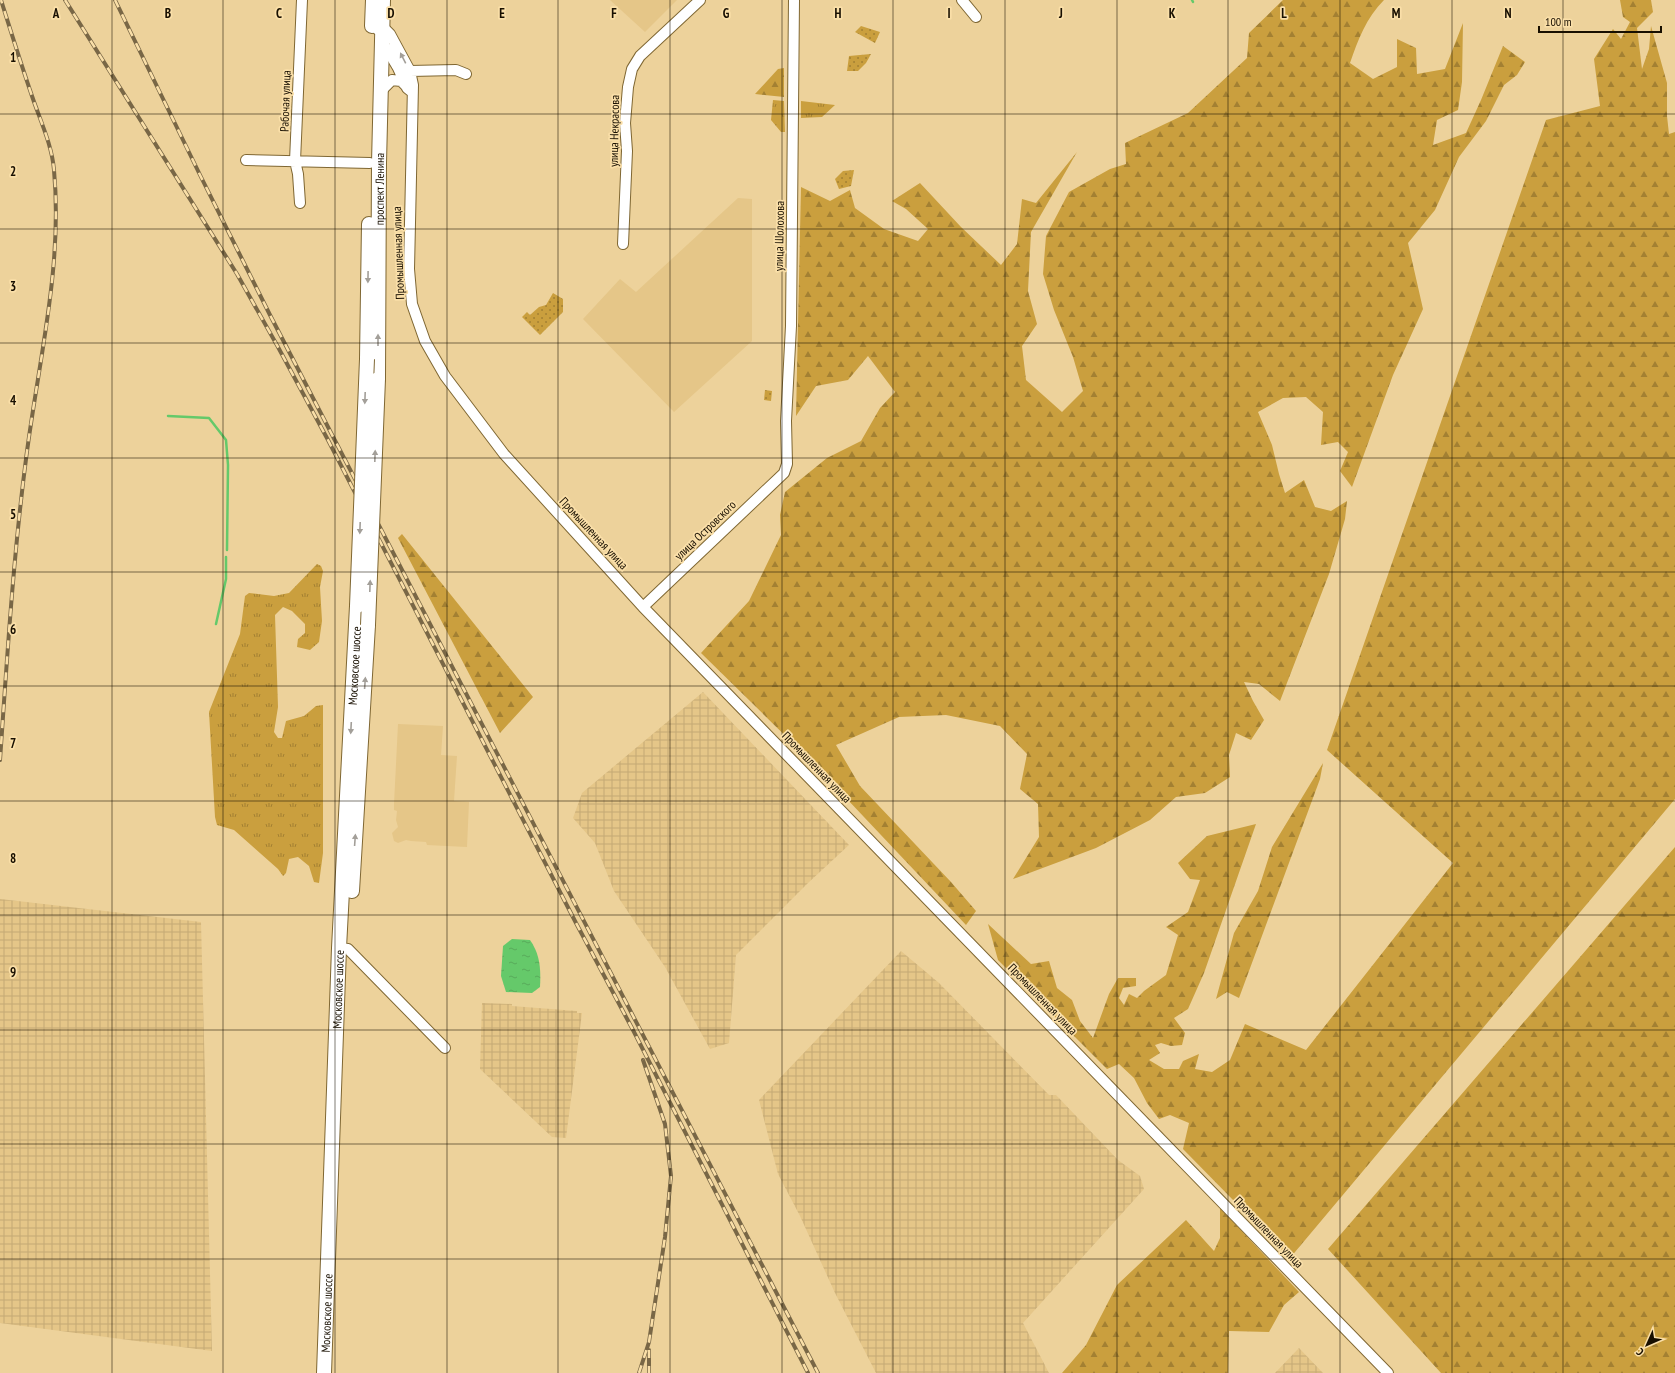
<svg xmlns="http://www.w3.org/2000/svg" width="1675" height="1373" font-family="'PT Sans Narrow',sans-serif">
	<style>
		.built { fill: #e5c688 }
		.industrial { fill: url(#industrial-grid) }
		.grass { fill: url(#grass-tufts) }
		.forest { fill: url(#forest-firs) }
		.park { fill: url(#park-dots) }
		.water { fill: url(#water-ripples) }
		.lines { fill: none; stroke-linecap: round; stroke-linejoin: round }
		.stream { stroke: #65c96a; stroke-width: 2.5 }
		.street-casing { stroke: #7f6733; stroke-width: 12 }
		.secondary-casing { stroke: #7f6733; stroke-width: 16 }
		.street { stroke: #fff; stroke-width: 10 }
		.secondary { stroke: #fff; stroke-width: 14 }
		.rail-casing { stroke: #796746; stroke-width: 4 }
		.rail { stroke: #fadfa8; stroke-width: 2.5; stroke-dasharray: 8; stroke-linecap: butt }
		.secondary-bridge-casing { stroke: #7f6733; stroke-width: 16; stroke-linecap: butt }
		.secondary-bridge { stroke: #fff; stroke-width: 14 }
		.oneway { fill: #a39f99 }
		.grid { fill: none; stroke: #180f00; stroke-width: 1; stroke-opacity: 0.55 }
		.labels { text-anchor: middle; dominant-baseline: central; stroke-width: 3.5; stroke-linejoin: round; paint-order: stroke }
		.street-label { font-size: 12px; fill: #180f00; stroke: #fadfa8 }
		.grid-label { font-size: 13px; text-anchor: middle; font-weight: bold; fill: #180f00; stroke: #fadfa8; stroke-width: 3.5; stroke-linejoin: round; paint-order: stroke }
	</style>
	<defs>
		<pattern id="industrial-grid" width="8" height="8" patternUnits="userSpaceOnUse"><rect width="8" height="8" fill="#e5c688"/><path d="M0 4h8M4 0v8" fill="none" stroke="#c4a974"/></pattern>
		<pattern id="grass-tufts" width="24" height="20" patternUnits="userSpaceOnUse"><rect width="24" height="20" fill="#ca9f3e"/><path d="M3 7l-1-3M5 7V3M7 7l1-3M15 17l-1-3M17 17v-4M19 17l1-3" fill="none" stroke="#a38032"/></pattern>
		<pattern id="forest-firs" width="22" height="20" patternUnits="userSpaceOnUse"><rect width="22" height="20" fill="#ca9f3e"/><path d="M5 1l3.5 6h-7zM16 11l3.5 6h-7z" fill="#a38032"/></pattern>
		<pattern id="park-dots" width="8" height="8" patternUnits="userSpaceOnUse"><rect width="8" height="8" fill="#ca9f3e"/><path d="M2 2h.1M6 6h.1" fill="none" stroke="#a38032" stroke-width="1.8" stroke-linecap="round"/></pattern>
		<pattern id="water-ripples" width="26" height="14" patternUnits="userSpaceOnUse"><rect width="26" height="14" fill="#65c96a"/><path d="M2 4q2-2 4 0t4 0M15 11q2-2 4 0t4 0" fill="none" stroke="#57ab5a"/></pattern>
	</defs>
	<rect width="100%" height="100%" fill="#edd29b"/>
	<path class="built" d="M610,0H677L645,32Z
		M738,198L752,199V341L674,412L583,319L620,279L636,292Z
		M398,724L443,726L441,755L457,756L454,801L469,802L467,847L427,845L426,842L411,841L406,840L398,843L394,841L392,833L398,827L396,820L397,811L394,810V804Z"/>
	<path class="industrial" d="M703,692L849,845L808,883L736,955L729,1043L710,1049L665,967L614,891L595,843L573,818L582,793Z
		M0,899L201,922L212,1351L0,1323Z
		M901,951L939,983L1049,1095H1056L1118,1160L1140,1176L1144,1189L1023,1323L1049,1373H876L835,1293L800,1216L778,1174L759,1100Z
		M482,1003L512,1004V1006L577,1011V1013H582L566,1138L552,1137L480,1069Z
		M1299,1348L1323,1373H1275Z"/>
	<path class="grass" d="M773,100L784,101L785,132H781L771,120Z
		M801,101L835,105L822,117L801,118Z
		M317,564L321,566L323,571L320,587L322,621L319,642L310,650L297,647L298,639L305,633V624L292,611L283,607L275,615L278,707L274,732L278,738H282L286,721L304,716L316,706L323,705V853L319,883L314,882L309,866L298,857L289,859L286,873L283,876L278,869L234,830L217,825L215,817L209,712L240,634L245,596L249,593L274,596L289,593Z"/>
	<path class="forest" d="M1283,0H1384C1366,18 1358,40 1350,63L1373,79L1397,67V39L1416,48L1417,74L1445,69L1463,23L1462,82L1458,110L1437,120L1433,145L1466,133L1481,100L1503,46L1525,62L1517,75L1504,85L1486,121L1459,157L1435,210L1408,243L1423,309L1393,375L1352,487L1340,471L1348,452L1338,442L1321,445L1323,412L1306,397L1283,398L1258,412L1272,445L1279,474L1285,493L1304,480L1315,507L1331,511L1347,501L1345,519L1329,574L1280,701L1259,684L1244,682L1253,701L1264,720L1251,740L1236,733L1229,755L1230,777L1205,793L1176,797L1150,820L1096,848L1013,879L1039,837L1038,804L1020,789L1027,754L1000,726L946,715L899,717L836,745L860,786L951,882L976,911L966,925L812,762L701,653L749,601L781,535L780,515L785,492L827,458L861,441L880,408L895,392L868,356L848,380L816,386L796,416L801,187L830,201L850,190L855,208L884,229L918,241L928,229L906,209L892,201L920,183L961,227L1001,265L1017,244L1022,199L1036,203L1077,152L1031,232L1028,291L1037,324L1022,346L1026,380L1062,412L1083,391L1073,357L1054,310L1043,274L1046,236L1069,192L1110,169L1126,164L1125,143L1188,113L1247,58L1249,33Z
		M1620,0H1651L1653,12L1637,28L1642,69L1649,49L1651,26L1667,83V116L1669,134L1675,132V799L1290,1258L1183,1149L1189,1123L1170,1115L1159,1119L1147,1103L1134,1078L1119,1064L1107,1069L998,960L988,924L1031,964L1049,961L1057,988L1072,1000L1080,1021L1093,1038L1109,994L1118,978H1136V986L1123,988L1119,998L1124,1005L1129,994L1137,998L1144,991L1166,975L1178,935L1166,927L1188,912L1200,880L1190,879L1178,863L1207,836L1256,824L1204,973L1188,1009L1174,1018L1185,1033L1182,1045L1171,1046L1161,1043L1155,1045L1160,1053L1149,1060L1164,1069H1179L1183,1061L1199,1054L1195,1069L1212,1072L1230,1060L1245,1024L1306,1050L1453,863L1327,750L1546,120L1600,106L1594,59L1613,29L1621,39L1630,22L1623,17Z
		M784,68V97L755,94L778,69Z
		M402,534L533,697L500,733L398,538Z
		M1323,763L1320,779L1239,998L1227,992L1216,999L1234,933L1258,891L1272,847Z
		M1675,847V1373H1441L1328,1249Z
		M1220,1208L1299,1292L1284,1305L1269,1332L1229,1331L1228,1373H1062L1086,1345L1117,1285L1186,1220L1214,1251L1220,1238Z"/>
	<path class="park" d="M861,26L880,32L875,43L855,32Z
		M871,54L866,63L858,71H847L849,56Z
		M854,170L851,186L839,189L835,179L843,171Z
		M553,293L563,299V312L540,335L522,317L527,312L530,315L539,307L546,305Z
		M765,390L772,391L771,401L764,400Z"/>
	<path class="water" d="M512,939L530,940C540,954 541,969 540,987L532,993L506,992L501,976L503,946Z"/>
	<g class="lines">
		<path class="stream" d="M1192,0L1193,2
			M168,416L209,418L226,440L228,465L227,550
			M216,624L226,579V557"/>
		<g class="street-casing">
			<path id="street" d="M962,0L976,17
				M378,30H386L390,34L410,71L413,85L409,269L412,304L425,341L445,376L504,454L643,607L1388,1373
				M382,41L398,68L407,88L412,92
				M410,71L456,70L466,74
				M381,91L392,80L401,81L406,86
				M246,160L370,163
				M300,203L298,174L295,161L302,0
				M623,244L627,151L625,123L628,87L632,69L640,56L700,0
				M643,607L784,473L787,464L786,421L791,326L794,0
				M339,948L348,949L445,1048"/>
		</g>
		<g class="secondary-casing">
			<g id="secondary">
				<path d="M372,26L373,0"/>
				<path d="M367,359L369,224"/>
				<path id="s1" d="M378,379L379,163L383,0"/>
				<path d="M352,891L368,625"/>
				<path id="s2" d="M324,1373L339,948L357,606"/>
			</g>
		</g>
		<use href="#street" class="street"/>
		<use href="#secondary" class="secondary"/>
		<g class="rail-casing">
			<path id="rail" d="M65,0L237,274L278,347L328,440L576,923L633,1030L808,1373
				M115,0L201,177L270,315L818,1373
				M0,760C7,660 13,559 26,459C38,363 63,267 54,170C52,145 40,120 32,96C21,64 11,32 1,0
				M649,1350V1373
				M639,1373L649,1342L665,1237L671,1176L665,1124L643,1060"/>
		</g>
		<use href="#rail" class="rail"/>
		<g class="secondary-bridge-casing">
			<path id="secondary-bridge" d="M357,606L367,359
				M368,625L378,379"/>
		</g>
		<use href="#secondary-bridge" class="secondary-bridge"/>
	</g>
	<defs><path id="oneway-solid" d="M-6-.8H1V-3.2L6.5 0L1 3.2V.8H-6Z"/></defs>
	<g class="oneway">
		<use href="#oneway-solid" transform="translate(403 58) rotate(-117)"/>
		<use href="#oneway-solid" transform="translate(368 277) rotate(91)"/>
		<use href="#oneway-solid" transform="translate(378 340) rotate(-90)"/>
		<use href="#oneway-solid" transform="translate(365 398) rotate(92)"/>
		<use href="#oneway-solid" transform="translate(375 456) rotate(-88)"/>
		<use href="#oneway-solid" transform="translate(360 528) rotate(92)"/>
		<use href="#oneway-solid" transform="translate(370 586) rotate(-88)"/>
		<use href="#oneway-solid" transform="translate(365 683) rotate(-86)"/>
		<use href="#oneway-solid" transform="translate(351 728) rotate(93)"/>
		<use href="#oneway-solid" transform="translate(355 840) rotate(-86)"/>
	</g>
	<path class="grid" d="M112,0V1373M223,0V1373M335,0V1373M447,0V1373M558,0V1373M670,0V1373M782,0V1373M893,0V1373M1005,0V1373M1117,0V1373M1228,0V1373M1340,0V1373M1452,0V1373M1563,0V1373M0,114H1675M0,229H1675M0,343H1675M0,458H1675M0,572H1675M0,686H1675M0,801H1675M0,915H1675M0,1030H1675M0,1144H1675M0,1259H1675"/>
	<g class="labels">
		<g class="street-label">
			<text transform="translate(285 101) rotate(-88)">Рабочая улица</text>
			<text transform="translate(614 131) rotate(-89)">улица Некрасова</text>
			<text stroke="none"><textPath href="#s1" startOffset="190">проспект Ленина</textPath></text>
			<text transform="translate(779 236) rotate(-89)">улица Шолохова</text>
			<text transform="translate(398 253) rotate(-92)">Промышленная улица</text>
			<text transform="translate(705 530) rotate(-44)">улица Островского</text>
			<text transform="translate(594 533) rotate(47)">Промышленная улица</text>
			<text stroke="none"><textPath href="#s2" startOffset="708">Московское шоссе</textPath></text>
			<text transform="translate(817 767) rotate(46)">Промышленная улица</text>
			<text stroke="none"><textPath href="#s2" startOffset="384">Московское шоссе</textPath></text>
			<text transform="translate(1043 999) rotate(46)">Промышленная улица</text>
			<text transform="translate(1269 1232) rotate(46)">Промышленная улица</text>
			<text stroke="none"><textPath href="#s2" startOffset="60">Московское шоссе</textPath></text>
		</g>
	</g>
	<g class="grid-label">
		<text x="56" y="18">A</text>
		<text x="168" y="18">B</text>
		<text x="279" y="18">C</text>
		<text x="391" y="18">D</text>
		<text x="502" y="18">E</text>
		<text x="614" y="18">F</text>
		<text x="726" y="18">G</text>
		<text x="838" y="18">H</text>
		<text x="949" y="18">I</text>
		<text x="1061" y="18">J</text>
		<text x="1172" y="18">K</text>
		<text x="1284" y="18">L</text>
		<text x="1396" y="18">M</text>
		<text x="1508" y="18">N</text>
		<text x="13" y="62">1</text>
		<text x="13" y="176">2</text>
		<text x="13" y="291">3</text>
		<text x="13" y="405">4</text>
		<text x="13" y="519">5</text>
		<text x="13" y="634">6</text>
		<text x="13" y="748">7</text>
		<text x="13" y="863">8</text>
		<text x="13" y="977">9</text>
	</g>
	<g transform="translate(1647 1345) rotate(225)" stroke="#fadfa8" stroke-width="3" paint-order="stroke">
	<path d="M0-3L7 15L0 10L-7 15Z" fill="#180f00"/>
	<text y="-6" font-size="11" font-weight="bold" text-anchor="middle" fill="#180f00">С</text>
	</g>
	<path d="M1539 26v6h122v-6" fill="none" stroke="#180f00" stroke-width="2"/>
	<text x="1545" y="26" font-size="12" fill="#180f00" stroke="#fadfa8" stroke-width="3" paint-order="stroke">100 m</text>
</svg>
